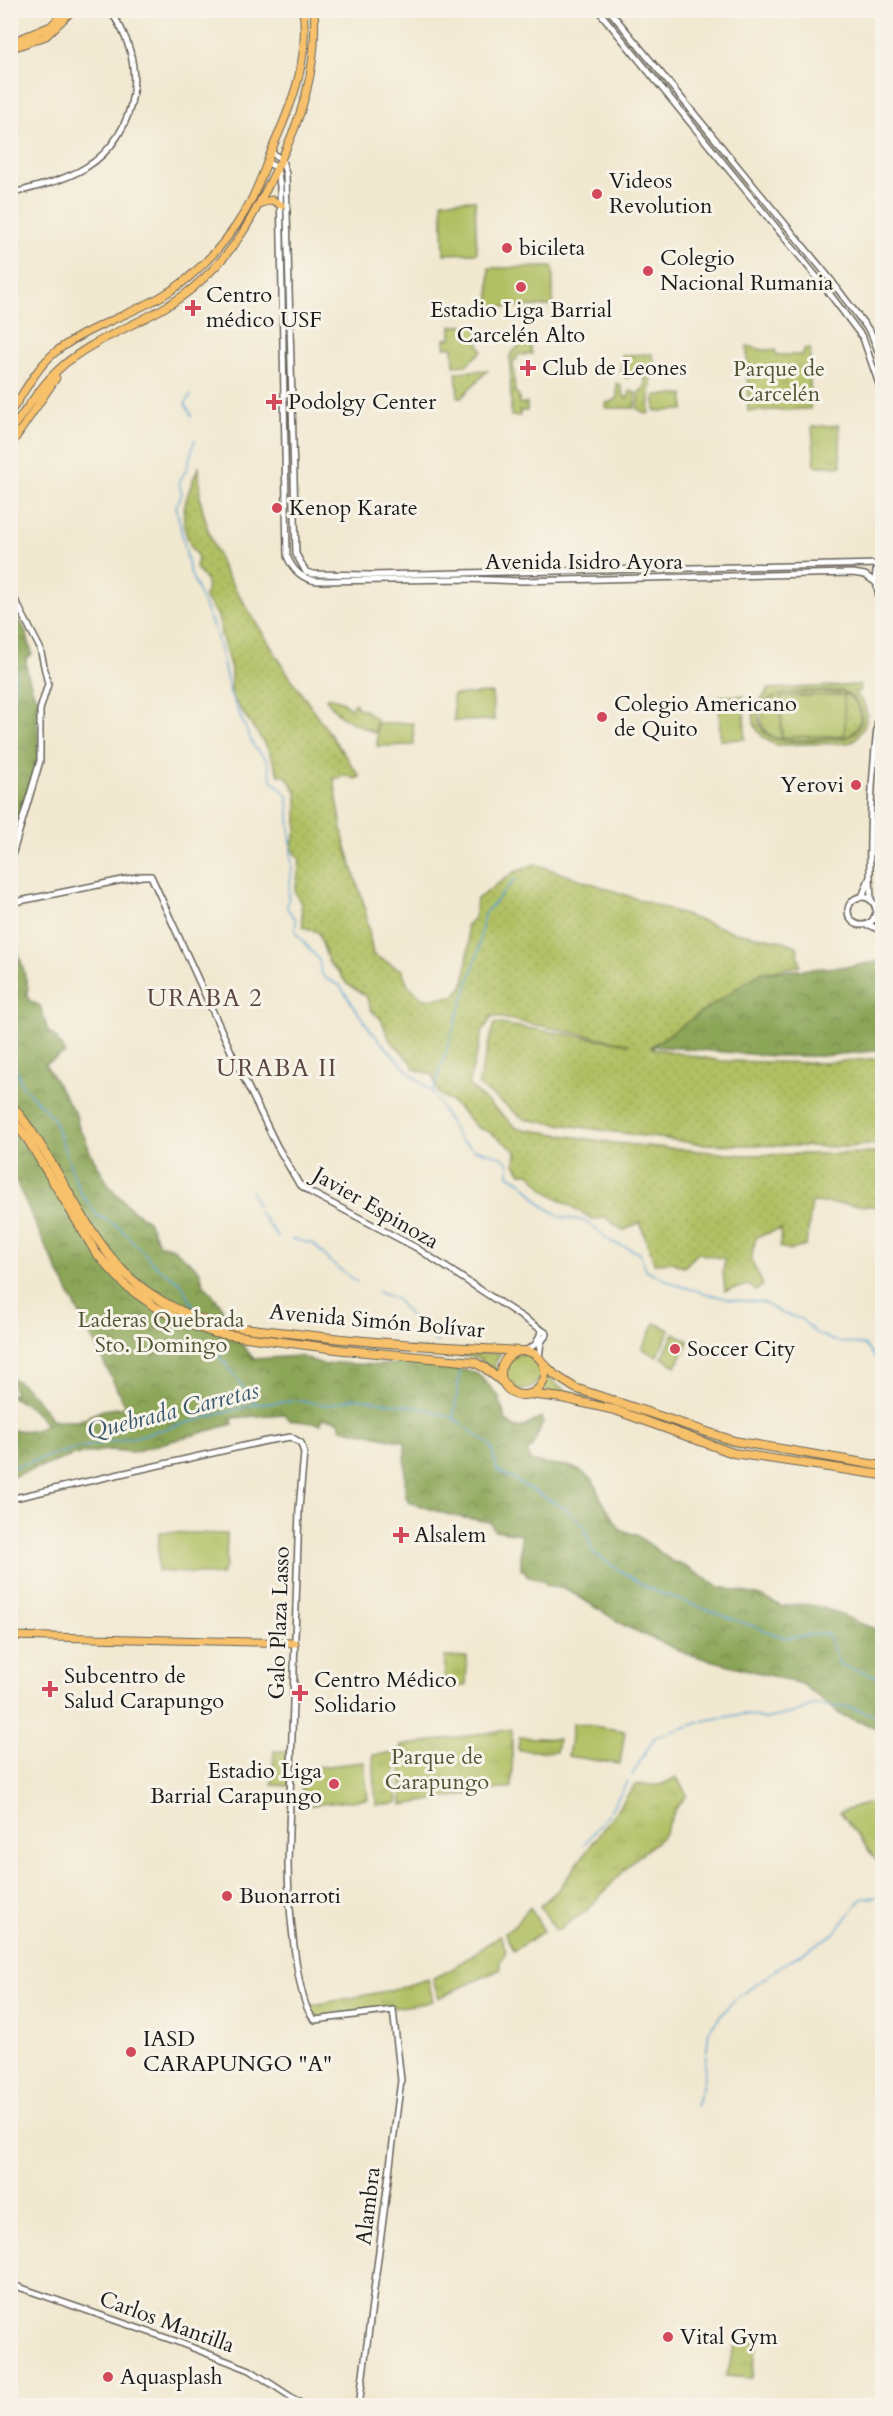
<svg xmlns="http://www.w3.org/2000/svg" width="893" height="2416" font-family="Cardo,serif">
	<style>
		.grass { fill: url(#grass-dots); stroke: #666e40; stroke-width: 1.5; fill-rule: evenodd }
		.forest { fill: url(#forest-crowns); stroke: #54613a; stroke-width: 1.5 }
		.park { fill: url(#park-tufts); stroke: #666e40; stroke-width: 1.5 }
		.garden { fill: #b1c063; stroke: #666e40; stroke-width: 1.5; fill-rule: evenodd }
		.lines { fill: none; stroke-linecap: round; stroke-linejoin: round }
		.stream { stroke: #5aa3d1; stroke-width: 1.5 }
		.minor-casing { stroke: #67635b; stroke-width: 8 }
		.major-casing { stroke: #67635b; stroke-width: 9 }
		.highway-casing { stroke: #67635b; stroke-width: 10 }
		.minor { stroke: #fff; stroke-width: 5 }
		.major { stroke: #f7c06b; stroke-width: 7 }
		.highway { stroke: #f7c06b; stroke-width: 8 }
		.poi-dot { fill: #d1495b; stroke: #f7f3e8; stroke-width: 2 }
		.labels { text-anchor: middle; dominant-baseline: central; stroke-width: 6; stroke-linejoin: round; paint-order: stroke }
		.poi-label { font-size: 22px; fill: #1c1c1c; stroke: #f7f3e8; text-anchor: start }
		.park-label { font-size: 22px; fill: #505535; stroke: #f7f3e8 }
		.street-label { font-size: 22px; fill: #1c1c1c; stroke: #f7f3e8 }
		.neighbourhood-label { font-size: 24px; letter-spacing: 1.5px; fill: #5d4841; stroke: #f7f3e8 }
		.water-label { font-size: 24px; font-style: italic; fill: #38596d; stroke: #f7f3e8 }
	</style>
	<defs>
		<pattern id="grass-dots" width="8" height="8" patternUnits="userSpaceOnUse" patternTransform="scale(1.5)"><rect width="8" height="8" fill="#b1c063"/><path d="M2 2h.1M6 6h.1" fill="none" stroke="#98a455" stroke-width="1.8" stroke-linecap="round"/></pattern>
		<pattern id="forest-crowns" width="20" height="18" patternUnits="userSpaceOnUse" patternTransform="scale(1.5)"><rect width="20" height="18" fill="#8ca659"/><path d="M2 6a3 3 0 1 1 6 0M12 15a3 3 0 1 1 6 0" fill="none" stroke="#728649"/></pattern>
		<pattern id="park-tufts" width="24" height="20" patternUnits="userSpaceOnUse" patternTransform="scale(1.5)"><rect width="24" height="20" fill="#b1c063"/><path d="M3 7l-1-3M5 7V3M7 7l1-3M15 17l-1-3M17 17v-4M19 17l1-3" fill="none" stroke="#98a455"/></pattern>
	</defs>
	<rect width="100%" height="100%" fill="#f7f3e8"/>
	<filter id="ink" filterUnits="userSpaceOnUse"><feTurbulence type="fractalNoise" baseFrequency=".0167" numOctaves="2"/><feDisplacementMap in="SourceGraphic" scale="12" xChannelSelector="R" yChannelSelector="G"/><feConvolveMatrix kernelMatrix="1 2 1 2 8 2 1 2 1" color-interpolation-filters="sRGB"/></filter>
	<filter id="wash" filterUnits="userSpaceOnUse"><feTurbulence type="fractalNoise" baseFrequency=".008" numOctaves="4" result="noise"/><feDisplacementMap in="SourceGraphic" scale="24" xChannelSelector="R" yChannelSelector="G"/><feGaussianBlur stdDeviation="1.35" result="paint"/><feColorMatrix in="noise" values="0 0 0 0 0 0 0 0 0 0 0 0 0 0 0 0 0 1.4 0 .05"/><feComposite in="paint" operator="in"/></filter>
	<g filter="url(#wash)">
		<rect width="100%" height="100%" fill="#f1e8d0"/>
		<path class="grass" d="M529,336L532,354L517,355V360L513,361L515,392L519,395V404L527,403V411H520V416H511L510,355Z
			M652,354L655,363L652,367L649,413L646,414L638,409L639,392L645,387V379L636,373L627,378L621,375L622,355Z
			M488,370L462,397H458L456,372Z
			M617,383L621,386L625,398L629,396L630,391L636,393L635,408H606L605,404L617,399Z
			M199,466L200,499L208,530L223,569L288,674L360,777L355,779L346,775L334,779L344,841L365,908L373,955L402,970L408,985L424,999L455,996L464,985L469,944L466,926L474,918L477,899L513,873L535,864L734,932L783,941L797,946L800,966L759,973L652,1048L721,1061L823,1063L882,1058V1143L849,1147L701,1144L558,1124L524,1119L478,1085L494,1023L630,1044L492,1016L483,1031L468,1085L517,1128L614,1143L743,1155L882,1153V1207L812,1202L806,1246L791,1250L780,1247L781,1229L756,1237L751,1259L763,1285L756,1291L749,1285L725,1291L723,1272L725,1259L698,1253L684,1267L672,1262L654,1263L640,1222L623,1231L605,1217L594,1220L546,1191L530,1173H521L515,1164L516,1151L488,1131L478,1128L454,1104L438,1093L433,1075L414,1069L412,1063L390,1040L381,1019L371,1010L366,996L347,984L339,972L329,963L318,932L303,927L301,904L295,892L300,860L291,847L297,829V793L286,776L279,775L267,747L231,696V669L221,634L220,624L217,614L205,599L207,582L196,568L198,557C174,526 184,499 199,466Z
			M842,692C862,702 868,723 847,737C826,738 802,742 781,739C756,736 755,706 776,696C788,691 827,693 842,692ZM844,695L845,736L781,737V697Z
			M328,697L342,701L350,708L355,703L358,708L365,710L376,719L375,733L341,717L326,699Z
			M159,1303L268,1334L358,1346L413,1348L455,1354L501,1353L495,1363V1372L478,1358L401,1349L330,1346L216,1330Z
			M548,1376L559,1387L567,1391L597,1399L697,1435L736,1445L882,1470V1473L812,1458L727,1447L597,1400L540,1391Z"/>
		<path class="forest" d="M11,598L27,635L32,654L26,659L27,672L33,692L39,700L37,719L39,754L11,852Z
			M10,933L12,943L19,954L23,968L28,988L27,996L30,1001L40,1006L48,1031L56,1038L65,1053L45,1064L76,1115L80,1131L85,1137L90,1152L110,1187L131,1209L148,1221L159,1244L173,1248L199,1270L203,1283L220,1304L230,1330L254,1359L299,1356L326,1365L335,1363L379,1365L410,1362L469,1371L477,1374L485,1381L499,1397L505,1419L511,1425L516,1428L524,1427L542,1417L543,1422L532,1447L527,1451L532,1462L568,1466L580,1471L593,1480L601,1499L620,1529L638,1536L673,1562L679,1563L720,1587L761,1596L782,1607C822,1596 846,1622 882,1631V1730L841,1715L802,1684L687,1654L627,1627L568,1590L546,1585L544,1581L528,1576L524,1570H521V1534L494,1530L490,1522L453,1516L408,1502L405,1494V1442L340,1428V1423L336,1420L322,1418L321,1424L289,1420L284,1414L231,1418L233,1424L132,1452L109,1450L75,1455L11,1477V1430L34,1431L46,1424L28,1405L11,1397V1394L15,1395L11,1378C28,1385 41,1405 52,1420L78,1421L103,1410L126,1407L43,1241L11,1170Z
			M882,961V1050L821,1056H772L652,1046L759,973L851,966Z"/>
		<path class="park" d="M747,346L763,350H775L777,355H803L804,349L810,348V409L748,411Z
			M839,425L841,466H815L812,427Z
			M504 1372a18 18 0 1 1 36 0a18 18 0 1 1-36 0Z
			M445,1657H467L466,1686H444Z
			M512,1729V1787L402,1805L401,1746Z
			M519,1737L558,1739L556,1752L518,1750Z
			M274,1751H290L289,1786L272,1785Z
			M396,1753L395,1777L398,1803L376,1805L373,1755Z
			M676,1777L687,1795L675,1810L664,1835L634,1860L586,1911L556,1931L540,1906L559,1889L635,1785C653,1781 653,1792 676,1777Z
			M500,1935L506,1951L500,1962L501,1969L438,1998L433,1978L452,1969Z
			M428,1979L433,2001L421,2004L320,2018L314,2016L307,2006L387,1991Z
			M738,2339L757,2343L752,2378L726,2376Z"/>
		<path class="garden" d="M475,200L477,253L444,254L442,201Z
			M553,267V306L490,307L489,268Z
			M478,325V342L482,351L466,365L454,366L453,347H445V339L451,338V326Z
			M655,395H684V410L655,411Z
			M860,685V691L854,692L864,703L867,715L864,727L854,741L848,743L776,745C760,738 747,723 757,705C761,698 766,696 768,689ZM842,691C864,701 870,725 847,738C827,739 797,744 778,740C769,738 761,731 759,722C751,685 821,692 842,691Z
			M492,693L494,720L454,721L453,695Z
			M844,695L845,735L782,737L781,697Z
			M719,696H744L745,739L720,740Z
			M377,723H413L414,745L377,746Z
			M655,1323L670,1330L657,1356L642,1349Z
			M674,1333L689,1341L676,1366L662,1358Z
			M159,1532L227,1534L226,1565L221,1575L158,1571Z
			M573,1723L625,1731L620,1764L568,1756Z
			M364,1762L368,1799L303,1806L300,1769Z
			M882,1799V1868L840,1812Z
			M530,1907L544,1931L513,1951L505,1933L514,1926Z"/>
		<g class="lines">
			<path class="stream" d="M191,395L185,404L192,416
				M195,439L187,468L179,483L182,494L176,506L190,572L216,633L230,693L254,747L267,760L272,780L288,796L292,867L287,908L296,920L295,932L319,960L321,972L325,978L340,986L371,1031L408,1071L433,1093L459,1139L474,1149L500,1156L509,1163V1175L523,1183L542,1205L561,1217L585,1221L612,1242L640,1253L646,1270L677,1285L701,1292L732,1300L762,1302L781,1313L801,1319L816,1333L834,1341L865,1345L879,1364L882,1365
				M10,646L16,663L10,730
				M10,1051L22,1085L53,1118L80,1192L97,1215L120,1228L157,1267L181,1283L196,1311
				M433,1092L478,953L484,914L515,879
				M251,1191L257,1206
				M259,1212L278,1237
				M292,1239L314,1244L330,1262L357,1282
				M378,1292L396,1299L412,1318L437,1342
				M212,1342L221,1358L256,1404
				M454,1417L460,1370
				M10,1468L73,1449L131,1438L256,1404L299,1401L329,1405L356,1398L423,1408L454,1418L491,1446L497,1470L567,1510L584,1526L593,1553L649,1589L786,1638L827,1633L840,1665L882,1678
				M632,1775L655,1737L707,1720L744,1714L765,1719L793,1713L813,1705L852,1708L874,1715L882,1713
				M584,1845L608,1814L628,1781
				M696,2106L703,2084L709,2030L732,2002L781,1966L835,1933L861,1899L882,1896"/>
		</g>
	</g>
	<g filter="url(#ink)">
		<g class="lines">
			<g class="minor-casing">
				<path id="minor" d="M598,10L820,281L863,338L882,393
					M609,10L827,275L871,333L882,361
					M271,152L282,160L286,174L296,554L306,572L313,574L371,575L881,564
					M267,162L277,168L280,186L287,556C293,571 302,579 317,581L465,579L521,581L853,573L865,575L875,582
					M10,194C35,187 63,181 85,168C140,135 149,59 109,10
					M881,564L876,571L875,582L882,590
					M877,587L882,611
					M10,590L40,648L48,684L40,710V761L10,862
					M862,897L869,879
					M848 911a14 14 0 1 1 28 0a14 14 0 1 1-28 0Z
					M871,900C867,829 873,755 882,685
					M10,903L142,876H151L234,1058L277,1146L299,1184L310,1192L415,1247L545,1332L547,1334L541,1342L539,1357
					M874,917L882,925
					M867,924L882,931
					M525,1351L536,1344L542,1330
					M10,1499L266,1441L291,1437L301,1443L304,1453L299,1509L288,1863C288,1891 295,2005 315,2020L393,2010L401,2080L359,2406
					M10,2284L175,2341L250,2370L305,2406"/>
			</g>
			<g class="major-casing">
				<path id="major" d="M10,43L51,26L66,10
					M10,49L46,36L73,10
					M261,203L272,200L281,205
					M10,413C24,393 35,370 53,354C93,321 148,312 188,278C209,260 230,237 244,213C258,191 265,166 275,142C294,99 309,58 303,10
					M10,431C26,411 39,387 58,370C96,334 153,322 194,287C238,249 252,219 277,168C302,118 318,67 314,10
					M10,446L56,378
					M10,1636L295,1643"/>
			</g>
			<g class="highway-casing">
				<path id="highway" d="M10,1103C54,1154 77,1221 122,1270C144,1293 177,1312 207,1321C234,1328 262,1330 289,1333C366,1343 443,1347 521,1351
					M10,1116L28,1140L96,1253L126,1286L155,1307L188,1324L215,1333L344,1350L474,1362L485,1368L506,1385
					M501 1373a22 22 0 1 1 44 0a22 22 0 1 1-44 0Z
					M543,1363L555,1375L575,1388L734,1441L882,1466
					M529,1394L562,1398L615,1410L733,1453L882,1475"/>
			</g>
			<use href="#minor" class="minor"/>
			<use href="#major" class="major"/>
			<use href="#highway" class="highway"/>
		</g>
	</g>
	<g class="poi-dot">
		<circle cx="597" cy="194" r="6"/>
		<circle cx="507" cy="248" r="6"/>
		<circle cx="648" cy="271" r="6"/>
		<circle cx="521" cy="287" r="6"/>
		<path d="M190 299h6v6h6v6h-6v6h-6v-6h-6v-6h6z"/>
		<path d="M525 359h6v6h6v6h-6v6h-6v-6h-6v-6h6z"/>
		<path d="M271 393h6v6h6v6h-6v6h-6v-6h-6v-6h6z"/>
		<circle cx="277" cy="508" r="6"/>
		<circle cx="602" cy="717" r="6"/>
		<circle cx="856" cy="785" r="6"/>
		<circle cx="675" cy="1349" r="6"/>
		<path d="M398 1526h6v6h6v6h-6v6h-6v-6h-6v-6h6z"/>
		<path d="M47 1680h6v6h6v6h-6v6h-6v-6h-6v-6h6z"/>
		<path d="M297 1684h6v6h6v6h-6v6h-6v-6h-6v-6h6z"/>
		<circle cx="334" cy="1784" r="6"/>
		<circle cx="227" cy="1896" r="6"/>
		<circle cx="131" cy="2052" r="6"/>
		<circle cx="668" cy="2337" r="6"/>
		<circle cx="108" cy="2377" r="6"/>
	</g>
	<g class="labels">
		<g class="poi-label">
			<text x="609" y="181">Videos<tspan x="609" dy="25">Revolution</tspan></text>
			<text x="519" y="248">bicileta</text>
			<text x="660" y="258">Colegio<tspan x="660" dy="25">Nacional Rumania</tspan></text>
			<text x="206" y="295">Centro<tspan x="206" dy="25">médico USF</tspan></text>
			<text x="521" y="310" text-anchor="middle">Estadio Liga Barrial<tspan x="521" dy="25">Carcelén Alto</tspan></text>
			<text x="542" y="368">Club de Leones</text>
			<text x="288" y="402">Podolgy Center</text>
			<text x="289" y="508">Kenop Karate</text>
			<text x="614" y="704">Colegio Americano<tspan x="614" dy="25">de Quito</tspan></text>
			<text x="844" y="785" text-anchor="end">Yerovi</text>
			<text x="687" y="1349">Soccer City</text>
			<text x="414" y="1535">Alsalem</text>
			<text x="64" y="1676">Subcentro de<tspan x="64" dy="25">Salud Carapungo</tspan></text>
			<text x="314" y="1680">Centro Médico<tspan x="314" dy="25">Solidario</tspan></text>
			<text x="322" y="1771" text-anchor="end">Estadio Liga<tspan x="322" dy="25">Barrial Carapungo</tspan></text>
			<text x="239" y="1896">Buonarroti</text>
			<text x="143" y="2039">IASD<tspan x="143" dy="25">CARAPUNGO "A"</tspan></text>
			<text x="680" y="2337">Vital Gym</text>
			<text x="120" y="2377">Aquasplash</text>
		</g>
		<g class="park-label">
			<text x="779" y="369">Parque de<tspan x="779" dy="25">Carcelén</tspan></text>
			<text x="161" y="1320">Laderas Quebrada<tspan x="161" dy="25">Sto. Domingo</tspan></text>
			<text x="437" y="1757">Parque de<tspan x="437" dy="25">Carapungo</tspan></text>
		</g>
		<g class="street-label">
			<text x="584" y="562">Avenida Isidro Ayora</text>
			<text transform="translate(376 1208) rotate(30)">Javier Espinoza</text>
			<text transform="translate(377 1321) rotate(5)">Avenida Simón Bolívar</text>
			<text transform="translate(279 1623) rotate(-88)">Galo Plaza Lasso</text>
			<text transform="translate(368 2206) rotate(-83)">Alambra</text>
			<text transform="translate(167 2322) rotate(20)">Carlos Mantilla</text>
		</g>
		<g class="neighbourhood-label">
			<text x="205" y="998">URABA 2</text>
			<text x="277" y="1068">URABA II</text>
		</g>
		<g class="water-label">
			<text transform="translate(173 1411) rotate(-14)">Quebrada Carretas</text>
		</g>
	</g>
	<rect width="893" height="2416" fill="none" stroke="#f7f3e8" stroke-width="36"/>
</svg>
